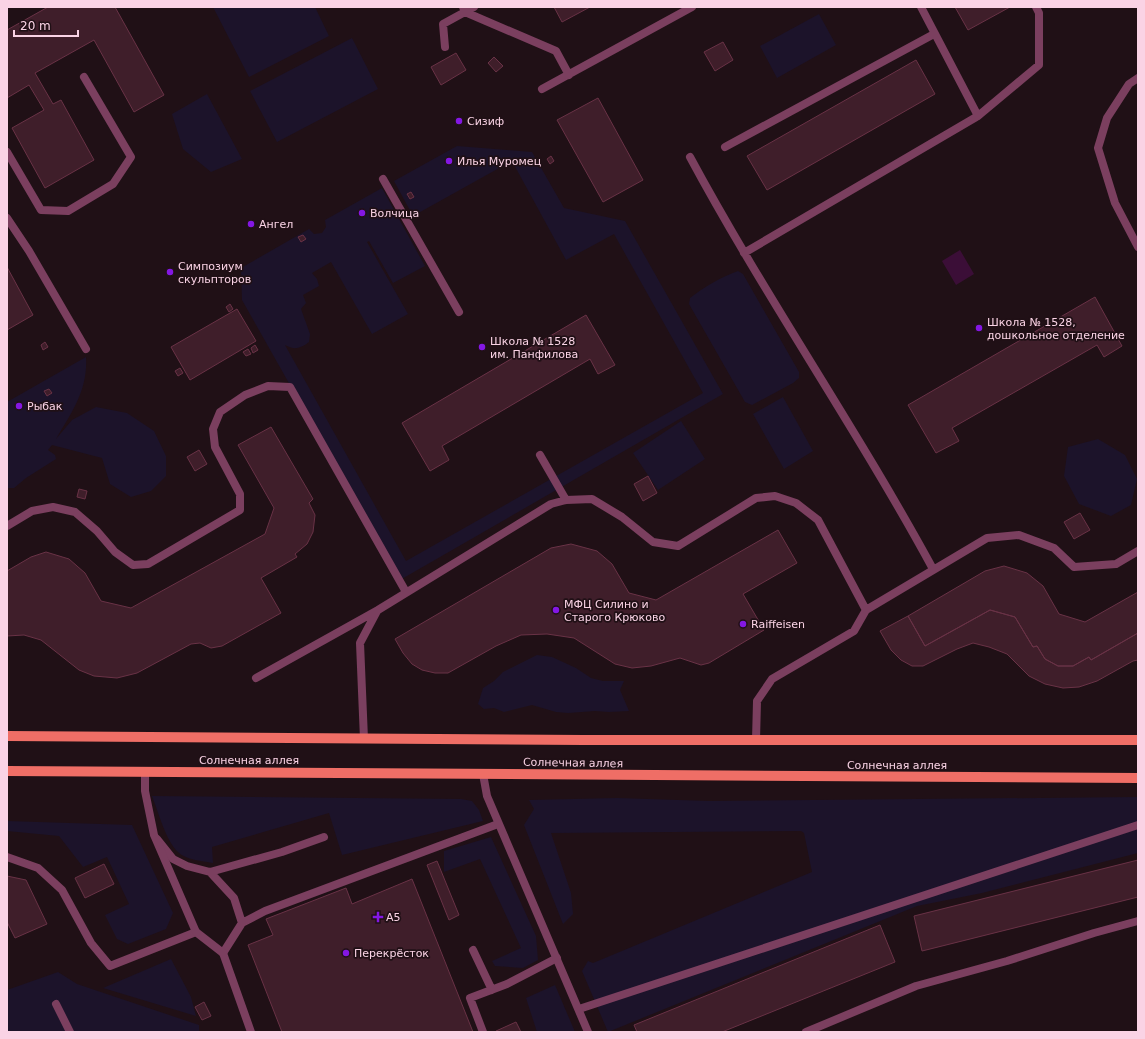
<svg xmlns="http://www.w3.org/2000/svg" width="1145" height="1039" font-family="'DejaVu Sans',sans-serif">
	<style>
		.green { fill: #1c132a }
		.water { fill: #3b0e37 }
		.building { fill: #3f1e2a; stroke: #693246 }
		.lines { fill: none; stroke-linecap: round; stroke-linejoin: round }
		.lane { stroke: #7b3f5f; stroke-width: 8 }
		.street { stroke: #7b3f5f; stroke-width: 8 }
		.primary { stroke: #ef6e66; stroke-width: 10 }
		.poi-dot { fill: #8417e3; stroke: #201016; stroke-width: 1.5 }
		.labels { text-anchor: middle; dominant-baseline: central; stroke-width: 3.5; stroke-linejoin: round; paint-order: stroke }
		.poi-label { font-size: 11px; fill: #fad3e5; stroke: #201016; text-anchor: start }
		.street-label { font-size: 11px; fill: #fad3e5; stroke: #201016 }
	</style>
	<rect width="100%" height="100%" fill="#201016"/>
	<path class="green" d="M213,7H315L329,36L249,77Z
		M819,14L836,45L777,78L760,46Z
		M352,38L378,89L277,142L250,91Z
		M207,94L242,159L211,172L183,149L172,114Z
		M457,146L532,152L564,208L625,221L723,394L400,580L242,300L241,268L309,229L314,234L322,233L326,227L325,220L382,188L425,266L393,283L369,241L367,242L408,314L372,334L331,262L312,273L317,279L319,286L303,295L306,303L301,309L310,334L309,342C300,349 294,350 285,345L406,561L703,393L614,234L566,260L512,161L413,216L394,181Z
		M738,271L743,274L799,372V378L793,383L752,405L745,402L689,304L690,298C704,287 721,277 738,271Z
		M86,357C88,390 72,412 56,439L72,420L96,407L127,413L154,431L166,456V476L151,491L131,497L110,484L102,458L52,445L48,450L55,455L56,459L26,478L14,488H7V402Z
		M783,397L813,451L784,469L753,414Z
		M681,421L705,459L658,490L633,453Z
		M1098,439L1125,455L1137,479L1131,505L1111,516L1079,504L1064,476L1068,447Z
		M537,655L552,657L576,668L591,678L603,681H624L620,690L629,711L609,712L595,711L568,713L556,712L532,705L504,712L494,708L484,709L478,704L483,688L494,681L503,672Z
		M152,796L461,799L472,801L479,810L483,821L342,855L329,813L212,847L213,863C202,861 186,860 178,852C166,841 158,811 152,796Z
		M1138,797V853L982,893L917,906L608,1032L582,971L588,961L593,963L812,872L804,833L801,831L551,833L571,893L573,914L563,924L524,825L534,809L529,800L617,798L709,801Z
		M7,821L132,825L173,913L166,929L128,944L117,939L105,915L129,904L107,857L83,867L59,836L7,831Z
		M491,837L536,936L538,960L523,968L495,966L492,961L521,948L480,859L444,872V851Z
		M171,959L191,997L196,1016L103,988Z
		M58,972L77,984L199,1025V1032H7V990Z
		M555,985L575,1032H537L526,998Z"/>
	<path class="water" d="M960,250L974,274L956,285L942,261Z"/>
	<path class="building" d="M48,7H115L164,95L134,112L94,40L35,73L53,104L61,100L94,160L45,188L12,128L44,110L29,85L7,98V30Z
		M554,7H590L562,22Z
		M955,7H1010L968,30Z
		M723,42L733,60L715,71L704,52Z
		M456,53L466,70L441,85L431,67Z
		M494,57L503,66L496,72L488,63Z
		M916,60L935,94L767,190L747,156Z
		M598,98L643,180L603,202L557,120Z
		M551,156L554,161L550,164L547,159Z
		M411,192L414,197L410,199L407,194Z
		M303,235L306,239L301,242L298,237Z
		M7,267L33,315L7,330Z
		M1095,297L1122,346L1104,357L1097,345L952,428L959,441L936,453L908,405Z
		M230,304L233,309L229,312L226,307Z
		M237,309L256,341L190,380L171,347Z
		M586,315L615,365L598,374L590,359L442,446L449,460L430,471L402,423Z
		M45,342L48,347L43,350L41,345Z
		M255,345L258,350L253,353L251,348Z
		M248,349L251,354L246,356L243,352Z
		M180,368L183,373L178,376L175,371Z
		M49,389L52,393L47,396L44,391Z
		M271,427L313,499L309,503L315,515L313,532L307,544L295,554L297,557L261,578L281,613L222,646L211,648L200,643L191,644L137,673L117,678L94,676L79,670L41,640L24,635L7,636V571L31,557L46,552L69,559L85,573L101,601L131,608L265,534L274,508L238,445Z
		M199,450L207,464L195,471L187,457Z
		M648,476L657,493L643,501L634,484Z
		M79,489L87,491L85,499L77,497Z
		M1080,513L1090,530L1074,539L1064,522Z
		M778,530L797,563L743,594L764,630L709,663L701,665L680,658L651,666L632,668L615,664L574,638L547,634L521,635L496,646L448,673H435L422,670L412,664L403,653L395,639L551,548L571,544L597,551L612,564L629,593L656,600Z
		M1004,566L1027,573L1043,586L1059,614L1085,622L1138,592V633L1091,660L1089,657L1073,666H1058L1045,659L1037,646L1033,647L1015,617L990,610L925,646L908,616L985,571Z
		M990,610L1015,617L1033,647L1037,646L1045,659L1058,666H1073L1089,657L1091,660L1138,633V660L1133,661L1097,681L1079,687L1063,688L1045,684L1029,676L1007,654L989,647L973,643L957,649L923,666H912L901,660L891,650L880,631L908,616L925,646Z
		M1138,860V897L922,951L914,916Z
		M437,861L459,915L449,920L427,865Z
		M104,864L114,884L85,898L75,878Z
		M7,876L26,880L47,924L15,938L7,922Z
		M412,879L473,1032H282L248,945L273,935L266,919L346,888L352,904Z
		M880,925L895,962L722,1032H637L634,1025Z
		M204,1002L211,1016L202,1020L195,1007Z
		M516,1022L521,1032H497L496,1031Z"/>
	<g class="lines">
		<path class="lane" d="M463,7L465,12L556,51L569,75
			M445,47L443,24L474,7
			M1138,78L1129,84L1107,118L1098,148L1115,203L1138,247
			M542,89L692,7
			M978,116L1039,65V13L1036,7
			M725,147L934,34
			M7,152L41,210L68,211L113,184L131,157L84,77
			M690,157C766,298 857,429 933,569
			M383,179L459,312
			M7,218L29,251L86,349
			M744,253L978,116L921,7
			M540,455L566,500
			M7,526L32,511L53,507L75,512L97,531L115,552L133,565L148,564L240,510V494L215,447L213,429L220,412L245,395L268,386L290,387L406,592
			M256,678L378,610L551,504L566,500L592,499L622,517L653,542L678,546L756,498L775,496L796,503L818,520L866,610
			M364,739L360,643L377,611
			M756,740L757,701L772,679L854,631L866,610L987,538L1019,535L1054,548L1074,567L1116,564L1138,551
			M157,839L173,859L187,866L210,872L282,852L324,837
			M7,857L38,868L62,890L91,943L110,966L196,932
			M210,872L234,898L242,923
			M473,950L492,990
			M223,953L242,923L265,911L498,824
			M56,1004L70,1032
			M579,1009L1138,825
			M483,1032L470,998L507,984L557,958
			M806,1032L916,986L1007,961L1094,933L1138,921"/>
		<path class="street" d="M145,771V791L154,835L196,932L223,953L251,1032
			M483,774L487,796L588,1032"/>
		<path class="primary" d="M7,736L584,740H1138
			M7,771L1138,778"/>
	</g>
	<g class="poi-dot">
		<circle cx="459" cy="121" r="4"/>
		<circle cx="449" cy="161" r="4"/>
		<circle cx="362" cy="213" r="4"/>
		<circle cx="251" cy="224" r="4"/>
		<circle cx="170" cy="272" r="4"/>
		<circle cx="979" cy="328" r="4"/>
		<circle cx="482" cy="347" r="4"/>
		<circle cx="19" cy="406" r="4"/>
		<circle cx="556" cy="610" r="4"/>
		<circle cx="743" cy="624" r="4"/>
		<path d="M376 911h4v4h4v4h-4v4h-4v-4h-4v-4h4z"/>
		<circle cx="346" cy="953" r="4"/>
	</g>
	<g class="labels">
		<g class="poi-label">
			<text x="467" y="121">Сизиф</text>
			<text x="457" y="161">Илья Муромец</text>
			<text x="370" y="213">Волчица</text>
			<text x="259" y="224">Ангел</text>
			<text x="178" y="266">Симпозиум<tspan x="178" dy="13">скульпторов</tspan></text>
			<text x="987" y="322">Школа № 1528,<tspan x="987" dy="13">дошкольное отделение</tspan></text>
			<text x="490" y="341">Школа № 1528<tspan x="490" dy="13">им. Панфилова</tspan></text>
			<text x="27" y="406">Рыбак</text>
			<text x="564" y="604">МФЦ Силино и<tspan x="564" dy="13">Старого Крюково</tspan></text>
			<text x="751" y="624">Raiffeisen</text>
			<text x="386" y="917">А5</text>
			<text x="354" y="953">Перекрёсток</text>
		</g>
		<g class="street-label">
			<text x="249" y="760">Солнечная аллея</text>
			<text transform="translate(573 763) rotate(1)">Солнечная аллея</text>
			<text x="897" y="765">Солнечная аллея</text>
		</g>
	</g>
	<rect width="1145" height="1039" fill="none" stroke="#fad3e5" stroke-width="16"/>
	<path d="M14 30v6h64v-6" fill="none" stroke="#fad3e5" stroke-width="2"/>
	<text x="20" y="30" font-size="12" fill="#fad3e5" stroke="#201016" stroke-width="3" paint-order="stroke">20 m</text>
</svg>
